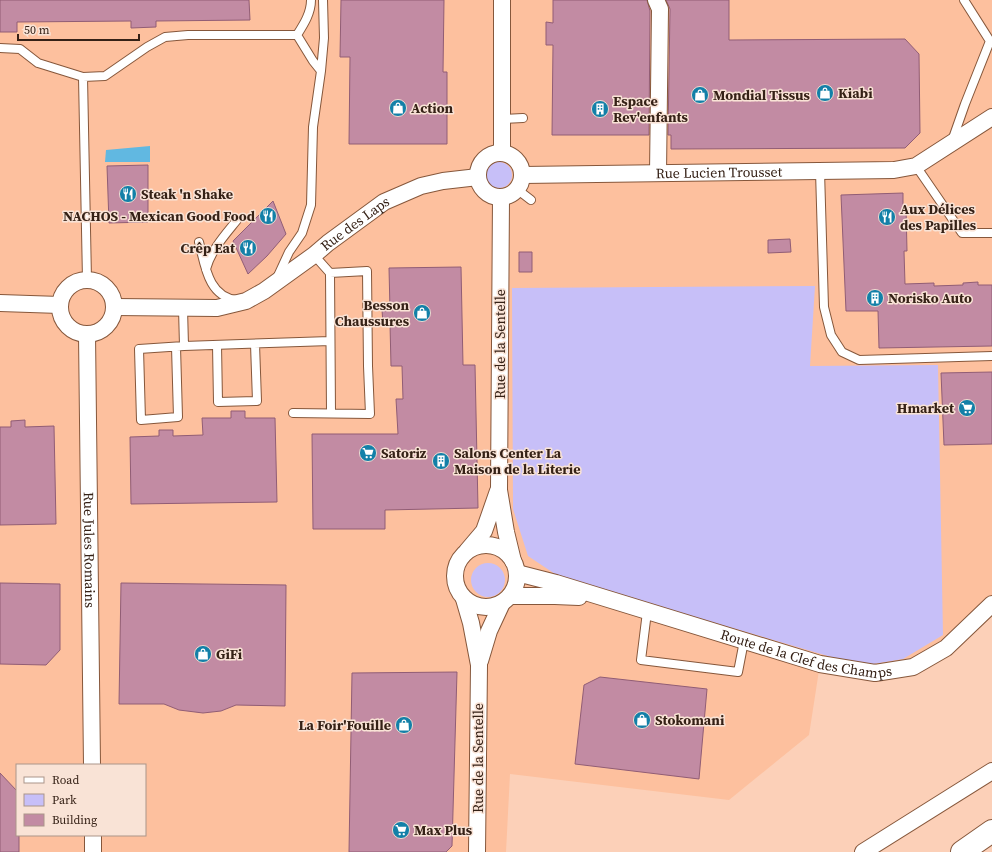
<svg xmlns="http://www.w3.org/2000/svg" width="992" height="852" font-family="'Source Serif 4',serif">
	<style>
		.built { fill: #fdc09e; fill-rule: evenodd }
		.green { fill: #c7bff8 }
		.water { fill: #61b8e1 }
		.building { fill: #c28ba3; stroke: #915d75 }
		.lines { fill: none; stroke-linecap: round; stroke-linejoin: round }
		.lane-casing { stroke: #86573b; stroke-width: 10 }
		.street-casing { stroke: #86573b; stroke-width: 18 }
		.highway-casing { stroke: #86573b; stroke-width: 24 }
		.lane { stroke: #fff; stroke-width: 8 }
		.street { stroke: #fff; stroke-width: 16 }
		.highway { stroke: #fff; stroke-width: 22 }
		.labels { text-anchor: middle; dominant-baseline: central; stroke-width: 3; stroke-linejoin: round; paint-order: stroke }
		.poi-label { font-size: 14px; font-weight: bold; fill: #352116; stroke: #f9e3d6; text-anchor: start }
		.street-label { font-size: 14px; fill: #352116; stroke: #f9e3d6 }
	</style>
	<rect width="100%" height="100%" fill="#fcd0b8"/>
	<path class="built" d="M0,0H992V604L913,667L820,664L809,735L729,800L510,774L506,852H0ZM17,765H145V835H17Z"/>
	<path class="green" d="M486 175a13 13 0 1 1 26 0a13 13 0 1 1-26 0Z
		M815,286L810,366L938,365L943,635L903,659L862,666L582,584L555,574L528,556L513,509L512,288Z
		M471 580a17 17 0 1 1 34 0a17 17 0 1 1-34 0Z"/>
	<path class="water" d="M150,146V162H105L106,150Z"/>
	<path class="building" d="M0,0H249L250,20L156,21V27L131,28V21L17,22V32H0Z
		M341,0H444L443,72H447V144H349L350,57H340Z
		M553,0H647L650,11L649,135H552L553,45H546V22L553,23Z
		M666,0H729V40L905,39L919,54L920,133L905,148L671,149V135H668L670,9Z
		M148,165V222L109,223L107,166Z
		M903,193V208H906L907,251H904L905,284L934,283V286L963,285V283L978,282V285H992V346L879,348L878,311H846L841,195Z
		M273,201L286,234L267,256L248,274L233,241Z
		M790,239L791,252L768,253V240Z
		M519,252H532V272H519Z
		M461,267L463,365H475L478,508L385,510V529H313L312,434H398L396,399H403L402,366H391L390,324H383L382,310H390L389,268Z
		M992,372V444L944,445L941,373Z
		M231,411H245V418H275L277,502L131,504L130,437L159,436V430H173V436L203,435L202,418H231Z
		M25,420V427L54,426L56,524L0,525V427H11V421Z
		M0,583L60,584V650L46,665L0,664Z
		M121,583L286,585L285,706L236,705L221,711L203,713L179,710L164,704H119Z
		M457,672L452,846L446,852H349L352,673Z
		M600,677L707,689L699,779L575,764L584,685Z
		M0,773L17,791V835H19V852H0Z"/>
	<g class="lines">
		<g class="lane-casing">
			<path id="lane" d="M297,35C304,24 311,13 311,0
				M0,48L20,49L38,63L83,77L105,76L147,47L165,37L188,35H297
				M321,71L324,38L323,0
				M83,77L87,280
				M502,119L523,118
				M952,141L965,104L990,41L964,0
				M916,166L962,233H992
				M820,171L824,307L831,335L842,352L859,360L992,356
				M518,190L531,200
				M199,242C205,265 208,297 237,300
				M206,269C211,250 225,235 237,220
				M330,273L331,413
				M277,278L289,252L302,233L311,205L313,127L321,71L313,61L297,35
				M183,308L184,346
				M217,345L218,402L257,401L255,344
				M176,347L178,417L141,420L139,349L184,346L330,341
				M293,413L370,414L368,366L367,271L330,273L314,255
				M647,612L641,660L738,672L744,641"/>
		</g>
		<g class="street-casing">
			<g id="street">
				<path d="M656,0L660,9L658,173"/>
				<circle cx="500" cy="175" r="22"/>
				<path d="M502,153V0"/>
				<path id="s1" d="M523,175L894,170L916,166L992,117"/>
				<path d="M501,198L499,490L506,532L513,561"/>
				<circle cx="87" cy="307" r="27"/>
				<path d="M0,303L60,305"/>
				<path id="s2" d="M115,307L217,308L246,301L264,291L314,255L328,243L384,202L421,186L443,181L478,177"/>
				<path id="s3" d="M87,334L92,765"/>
				<circle cx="486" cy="576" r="31"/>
				<path d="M467,551L484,531L498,491"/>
				<path id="s4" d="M517,573L556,583L820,664L875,673L913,667L946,648L992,604"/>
				<path d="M510,596H555L579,597"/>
				<path d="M464,599L471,623L479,665L477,852"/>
				<path d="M480,661L489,631L502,603"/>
				<path d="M93,835V852"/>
				<path d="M863,852L992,771"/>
			</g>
		</g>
		<g class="highway-casing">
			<path id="highway" d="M962,852L992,831"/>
		</g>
		<use href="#lane" class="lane"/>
		<use href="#street" class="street"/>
		<use href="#highway" class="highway"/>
	</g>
	<defs>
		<g id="shop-disc" transform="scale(0.9)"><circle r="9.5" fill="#1380a8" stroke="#f9e3d6"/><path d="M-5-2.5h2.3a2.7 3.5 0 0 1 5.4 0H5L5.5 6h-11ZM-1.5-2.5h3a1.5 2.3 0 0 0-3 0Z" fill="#fff"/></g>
		<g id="building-disc" transform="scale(0.9)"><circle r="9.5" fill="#1380a8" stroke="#f9e3d6"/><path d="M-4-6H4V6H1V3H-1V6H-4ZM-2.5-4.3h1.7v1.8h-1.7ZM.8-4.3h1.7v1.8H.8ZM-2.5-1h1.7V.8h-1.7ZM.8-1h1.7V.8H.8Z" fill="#fff"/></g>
		<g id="restaurant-disc" transform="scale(0.9)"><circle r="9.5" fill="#1380a8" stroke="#f9e3d6"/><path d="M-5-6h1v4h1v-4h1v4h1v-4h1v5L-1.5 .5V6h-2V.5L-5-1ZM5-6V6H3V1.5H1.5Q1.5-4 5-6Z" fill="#fff"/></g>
		<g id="supermarket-disc" transform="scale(0.9)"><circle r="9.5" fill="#1380a8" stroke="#f9e3d6"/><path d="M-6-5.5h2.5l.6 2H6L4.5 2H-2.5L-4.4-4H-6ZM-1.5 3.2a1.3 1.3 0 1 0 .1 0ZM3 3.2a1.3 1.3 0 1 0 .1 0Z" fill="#fff"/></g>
	</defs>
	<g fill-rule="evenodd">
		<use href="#shop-disc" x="825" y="93"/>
		<use href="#shop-disc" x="700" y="95"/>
		<use href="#shop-disc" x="398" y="108"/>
		<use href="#building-disc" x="600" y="109"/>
		<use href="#restaurant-disc" x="128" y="194"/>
		<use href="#restaurant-disc" x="268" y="216"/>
		<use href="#restaurant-disc" x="887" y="217"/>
		<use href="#restaurant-disc" x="248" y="248"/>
		<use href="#building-disc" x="875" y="298"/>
		<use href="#shop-disc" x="422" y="313"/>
		<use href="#supermarket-disc" x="967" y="408"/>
		<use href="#supermarket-disc" x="368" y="453"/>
		<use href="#building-disc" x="441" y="461"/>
		<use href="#shop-disc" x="203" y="654"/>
		<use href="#shop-disc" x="642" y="720"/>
		<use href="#shop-disc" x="404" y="725"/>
		<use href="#supermarket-disc" x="401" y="830"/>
	</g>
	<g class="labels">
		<g class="poi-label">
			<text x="838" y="93">Kiabi</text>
			<text x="713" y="95">Mondial Tissus</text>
			<text x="613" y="101">Espace<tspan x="613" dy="16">Rev'enfants</tspan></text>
			<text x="411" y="108">Action</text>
			<text x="141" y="194">Steak 'n Shake</text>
			<text x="900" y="209">Aux Délices<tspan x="900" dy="16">des Papilles</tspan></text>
			<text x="255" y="216" text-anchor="end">NACHOS - Mexican Good Food</text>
			<text x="235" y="248" text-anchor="end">Crêp Eat</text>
			<text x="888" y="298">Norisko Auto</text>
			<text x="409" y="305" text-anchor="end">Besson<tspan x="409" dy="16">Chaussures</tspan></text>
			<text x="954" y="408" text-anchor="end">Hmarket</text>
			<text x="381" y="453">Satoriz</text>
			<text x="454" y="453">Salons Center La<tspan x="454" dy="16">Maison de la Literie</tspan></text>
			<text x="216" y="654">GiFi</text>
			<text x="655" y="720">Stokomani</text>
			<text x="391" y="725" text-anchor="end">La Foir'Fouille</text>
			<text x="414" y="830">Max Plus</text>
		</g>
		<g class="street-label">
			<text stroke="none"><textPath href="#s1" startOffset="196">Rue Lucien Trousset</textPath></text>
			<text stroke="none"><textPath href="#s2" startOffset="266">Rue des Laps</textPath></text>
			<text transform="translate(500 344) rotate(-90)">Rue de la Sentelle</text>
			<text stroke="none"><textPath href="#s3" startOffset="216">Rue Jules Romains</textPath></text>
			<text stroke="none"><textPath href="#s4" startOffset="301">Route de la Clef des Champs</textPath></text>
			<text transform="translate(478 758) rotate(-90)">Rue de la Sentelle</text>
		</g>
	</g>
	<rect x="16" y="764" width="130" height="72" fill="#f9e3d6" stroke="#ab9589"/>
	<rect x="24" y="777" width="20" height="6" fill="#ffffff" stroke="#ab9589"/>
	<text x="52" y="784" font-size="12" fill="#352116">Road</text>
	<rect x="24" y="794" width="20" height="12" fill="#c7bff8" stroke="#ab9589"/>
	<text x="52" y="804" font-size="12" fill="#352116">Park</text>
	<rect x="24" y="814" width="20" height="12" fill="#c28ba3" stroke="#ab9589"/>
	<text x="52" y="824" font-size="12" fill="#352116">Building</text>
	<path d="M18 34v6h121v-6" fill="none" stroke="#352116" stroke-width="2"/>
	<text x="24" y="34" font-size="12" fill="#352116" stroke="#f9e3d6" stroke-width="3" paint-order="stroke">50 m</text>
</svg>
